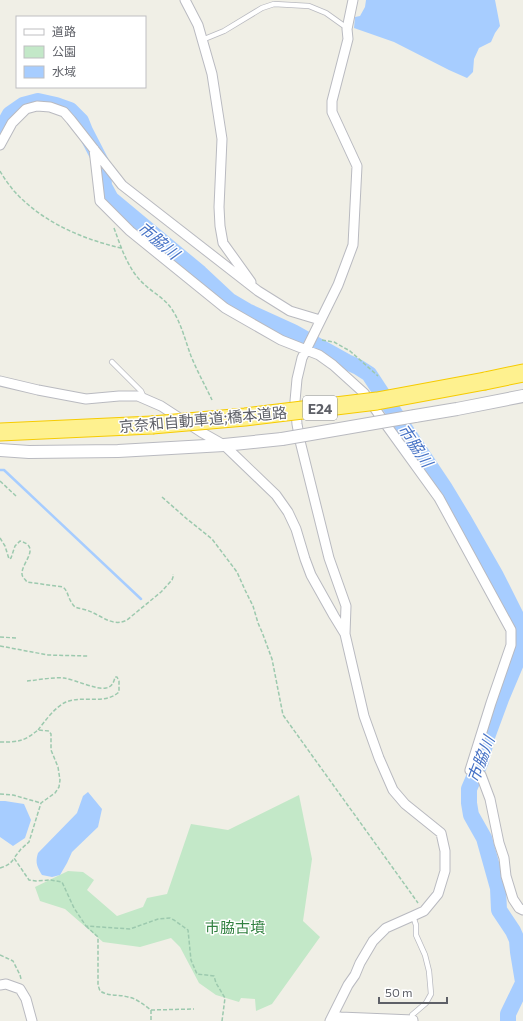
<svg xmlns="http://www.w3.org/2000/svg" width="523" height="1021" font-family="Commissioner,'Noto Sans JP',sans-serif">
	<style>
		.green { fill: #c3e8c8 }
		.water { fill: #a7cdff }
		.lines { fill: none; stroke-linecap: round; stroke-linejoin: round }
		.stream { stroke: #a7cdff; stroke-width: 2.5 }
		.river { stroke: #a7cdff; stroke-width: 16 }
		.service-casing { stroke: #b9bac0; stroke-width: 6 }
		.minor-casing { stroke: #b9bac0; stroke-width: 11 }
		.tertiary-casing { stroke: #b9bac0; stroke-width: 14 }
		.motorway-casing { stroke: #f6cb00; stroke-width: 19 }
		.path { stroke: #9cc9ae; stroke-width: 1.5; stroke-dasharray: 4 2; stroke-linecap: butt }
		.service { stroke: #fff; stroke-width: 4.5 }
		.minor { stroke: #fff; stroke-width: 9 }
		.tertiary { stroke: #fff; stroke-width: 12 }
		.motorway { stroke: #fef18f; stroke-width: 17 }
		.tertiary-bridge-casing { stroke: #b9bac0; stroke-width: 14; stroke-linecap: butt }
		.motorway-bridge-casing { stroke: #f6cb00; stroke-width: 19; stroke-linecap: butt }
		.tertiary-bridge { stroke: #fff; stroke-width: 12 }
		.motorway-bridge { stroke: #fef18f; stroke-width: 17 }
		.labels { text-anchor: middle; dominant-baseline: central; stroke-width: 3; stroke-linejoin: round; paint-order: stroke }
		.shield { fill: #fff; stroke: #8e9095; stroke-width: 1 }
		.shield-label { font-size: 14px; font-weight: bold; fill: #5e6067 }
		.street-label { font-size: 15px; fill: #5e6067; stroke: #fff }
		.park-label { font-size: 15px; fill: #328141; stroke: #fff }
		.water-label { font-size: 16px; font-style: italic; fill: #4773c6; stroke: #fff }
	</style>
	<rect width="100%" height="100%" fill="#f0efe6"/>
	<path class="green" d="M299,795L312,859L303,921L320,937L272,1004L256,1011L255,999L241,998L239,1002L216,995L199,983L180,947L171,938L140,947L103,942L65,909L40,901L35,887L68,871L83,872L94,880L87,890L117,916L143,907L147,898L167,894L191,824L228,830Z"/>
	<path class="water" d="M366,0H495L500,26L495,33L491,42L479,48L474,59L473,72L467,78L449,70L394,42L354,28L355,17L360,16L365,7Z
		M88,792L102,809L98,827L72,852L67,863L60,875L52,877L42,875C37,866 35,863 38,853L77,813L83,796Z
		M0,801H5L24,804L31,820L25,838L13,846L0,837Z"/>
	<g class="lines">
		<path class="stream" d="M0,470H4L141,599"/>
		<path class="river" d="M0,132L10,114L23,105L38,101L56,105L70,110L81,121L85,131L103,166L104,186L111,199L200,273L230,301L247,311L293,332L347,362L358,367L369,374L403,426L444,487L464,520L496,576L516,616L519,631L517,661L501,699L487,737L481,761L469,789V803L471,815L484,838L498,888L499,910L513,931L517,940L518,952L523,982
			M508,1021V1014L523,983"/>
		<g class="service-casing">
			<path id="service" d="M202,40L224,31L262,8L274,4L309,6L326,13L347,28
				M112,362L141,391L144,398
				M413,1020L412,1015L426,1003L431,994L429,971L425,955L416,935V925L413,916"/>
		</g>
		<g class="minor-casing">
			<path id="minor" d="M185,0L198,25L212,74L222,139L219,207L220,226L223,243L251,282
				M0,145L12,123L26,109L37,106L50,107L64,112L71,120L122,185L258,291L290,311L320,320
				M94,149L100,201L130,231L225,308L281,340L319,355L333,365L364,393L387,426L439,498L511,630V645L491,703L470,770L481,775L490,799L499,843L504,858L506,876L513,899L519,908L523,910
				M0,381L38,390L86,399L119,396H138L161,406L201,432L224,445L276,495L288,512L296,529L305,559L311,575L334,616L345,634
				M0,985L6,984L20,989L26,999L32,1021
				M334,1015L340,1017L413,1020V1021
				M330,1021L348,985L355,975L360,963L373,941L386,928L413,916L424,911L438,894L445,871V851L441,833L405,804L393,790L379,758L364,716L345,634L346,606L329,558L300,441L297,424L295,401L297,379L302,358L338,285L353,245L357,166L332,112V101L348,39L347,29L353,0"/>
		</g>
		<g class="tertiary-casing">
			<path id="tertiary" d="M415,416L457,409L523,396
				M0,450L29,452L118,451L224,445L282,439"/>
		</g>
		<g class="motorway-casing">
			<path id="motorway" d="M485,381L523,373
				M0,432L152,425"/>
		</g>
		<path class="path" d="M0,171C4,178 9,185 14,191C42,222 82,239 121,248
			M114,228C121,247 128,270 144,284C152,292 164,298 171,308C181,322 185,340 191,356C197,371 205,385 212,400
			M322,340L334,342L350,351L378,376
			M0,481L16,496
			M162,497L187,519L212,539L237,572L245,590L253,606L258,623L262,632L272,659L283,715L418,903
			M0,538L5,546L9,559L11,558L15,546L20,541C42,547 21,563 22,574C22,577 25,579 27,582L63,587C68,591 68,598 72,603C74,608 78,608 82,609C94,611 103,620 114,622C119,623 123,622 127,620L161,592L172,580L173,577V574
			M0,637L16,638
			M0,646L48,655L88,656
			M27,681C39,680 52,677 64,678C76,680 96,690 106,688C112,687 114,682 115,677H117L119,681V692C105,705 83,695 66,702C55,707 45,721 38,730
			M0,742C18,742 23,742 38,730L49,731L51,734V750L58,767L60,780L59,787L55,793L41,803L29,842L21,849L14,858L29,880L36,881L50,880L62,882L74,908L86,926L130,929L158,919L170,918L174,920L188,930L191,960L197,974L214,976L216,983L225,998L222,1021
			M0,794L13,795L41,803
			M0,868C6,866 11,864 14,858
			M86,926L98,937V985L100,991C110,997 118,994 128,997C136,998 144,1005 151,1010V1021
			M0,955L13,961L20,975L21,979
			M151,1010L194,1009"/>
		<use href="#service" class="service"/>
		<use href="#minor" class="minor"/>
		<use href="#tertiary" class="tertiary"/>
		<use href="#motorway" class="motorway"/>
		<g class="tertiary-bridge-casing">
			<path id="tertiary-bridge" d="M282,439L415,416"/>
		</g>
		<g class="motorway-bridge-casing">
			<path id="motorway-bridge" d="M152,425L245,417L377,401L485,381"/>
		</g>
		<use href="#tertiary-bridge" class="tertiary-bridge"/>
		<use href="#motorway-bridge" class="motorway-bridge"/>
	</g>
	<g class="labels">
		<rect class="shield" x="303" y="396" width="34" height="24" rx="3"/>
		<g class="shield-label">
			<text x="320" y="408">E24</text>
		</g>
		<g class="street-label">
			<text transform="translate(203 419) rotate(-5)">京奈和自動車道;橋本道路</text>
		</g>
		<g class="park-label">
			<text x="235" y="927">市脇古墳</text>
		</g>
		<g class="water-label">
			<text transform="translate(159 240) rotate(40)">市脇川</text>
			<text transform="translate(416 445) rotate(56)">市脇川</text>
			<text transform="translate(480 759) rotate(-69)">市脇川</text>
		</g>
	</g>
	<rect x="16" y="16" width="130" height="72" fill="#ffffff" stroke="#bfbfc2"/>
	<rect x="24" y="29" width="20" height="6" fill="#ffffff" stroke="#bfbfc2"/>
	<text x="52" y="36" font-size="12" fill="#5e6067">道路</text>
	<rect x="24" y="46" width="20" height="12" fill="#c3e8c8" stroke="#bfbfc2"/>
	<text x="52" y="56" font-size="12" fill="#5e6067">公園</text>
	<rect x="24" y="66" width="20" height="12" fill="#a7cdff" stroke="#bfbfc2"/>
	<text x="52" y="76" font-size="12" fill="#5e6067">水域</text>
	<path d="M379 997v6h68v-6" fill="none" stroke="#5e6067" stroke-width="2"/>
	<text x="385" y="997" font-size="12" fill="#5e6067" stroke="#ffffff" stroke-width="3" paint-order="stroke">50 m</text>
</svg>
